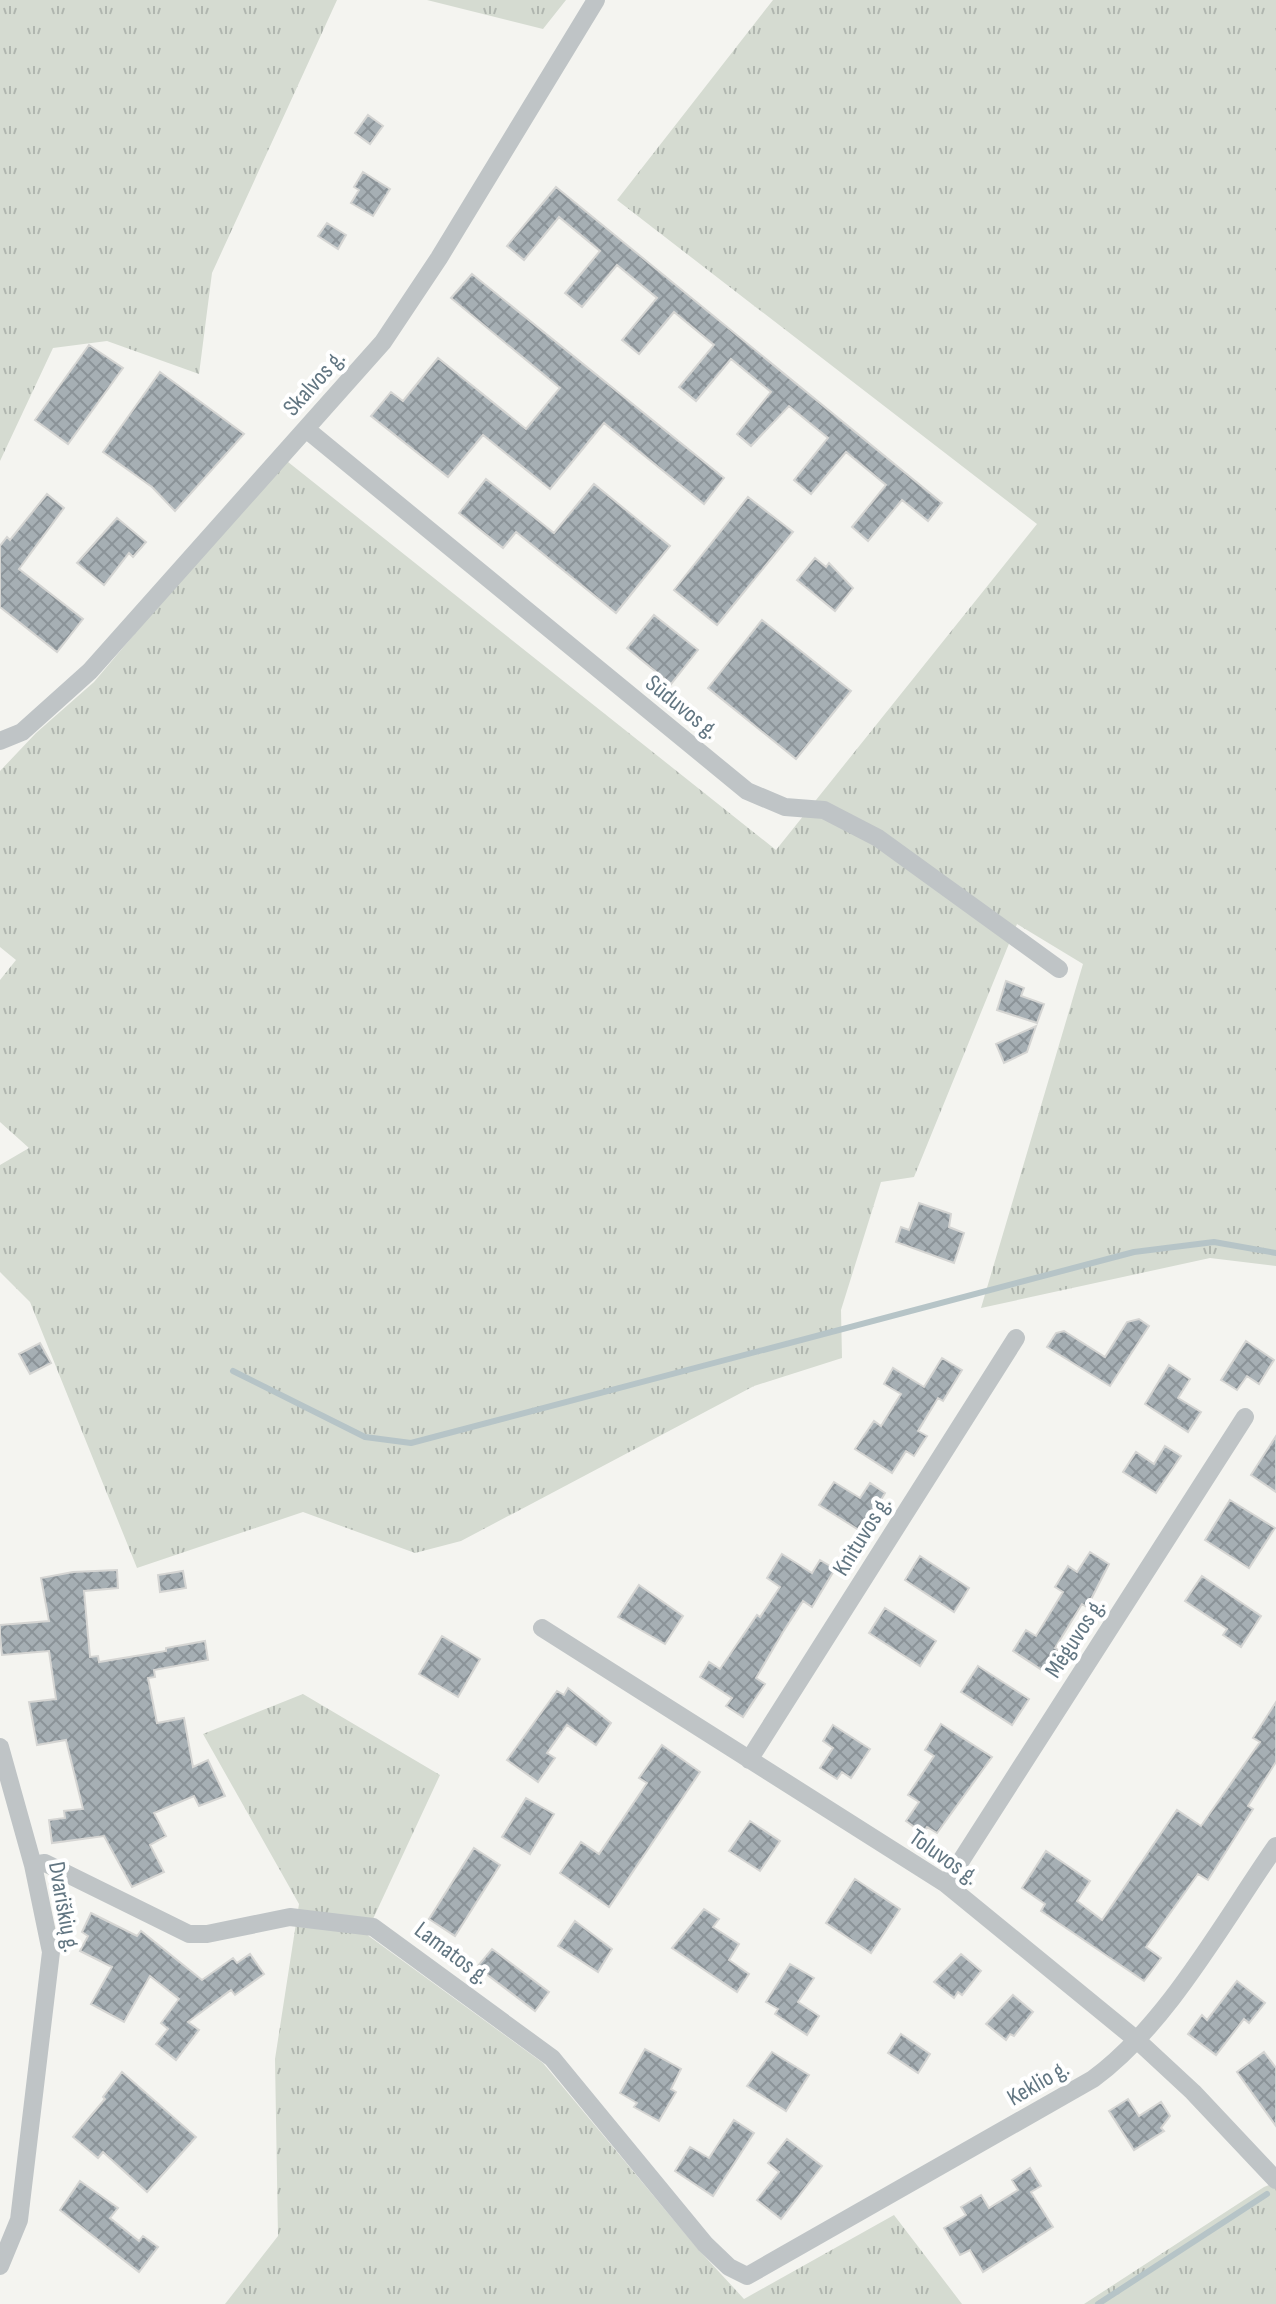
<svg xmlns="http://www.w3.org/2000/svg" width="1276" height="2304" font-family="'Sofia Sans Condensed',sans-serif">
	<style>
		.grass { fill: url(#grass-tufts) }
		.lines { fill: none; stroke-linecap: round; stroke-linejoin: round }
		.stream { stroke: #b6c4c7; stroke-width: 6 }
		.building { fill: url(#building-cross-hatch); stroke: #d5d5d3; stroke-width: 2 }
		.minor { stroke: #bfc4c6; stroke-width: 18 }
		.labels { text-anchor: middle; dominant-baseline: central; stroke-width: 8; stroke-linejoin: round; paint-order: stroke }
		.street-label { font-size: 24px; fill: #627682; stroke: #fff }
	</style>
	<defs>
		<pattern id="grass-tufts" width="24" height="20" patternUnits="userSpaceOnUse" patternTransform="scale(2)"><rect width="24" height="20" fill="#d5dbd1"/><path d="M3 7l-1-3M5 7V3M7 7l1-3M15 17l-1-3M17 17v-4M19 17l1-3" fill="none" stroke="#b0b6af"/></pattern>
		<pattern id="building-cross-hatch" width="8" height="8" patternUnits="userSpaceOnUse" patternTransform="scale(2)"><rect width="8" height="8" fill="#a6afb4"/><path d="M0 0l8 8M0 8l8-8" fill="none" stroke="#8b9398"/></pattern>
	</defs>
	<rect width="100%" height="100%" fill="#f4f4f0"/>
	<path class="grass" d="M0,0H337L212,273L199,374L107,341L53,348L0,461Z
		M427,0H566L543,29Z
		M773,0H1276V1266L1210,1258L981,1308L1083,964L1017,924L914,1177L881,1182L841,1310L842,1358L754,1386L461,1541L415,1553L303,1512L137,1568L30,1302L0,1272V1165L29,1148L0,1122V980L16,960L0,947V771L36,733L94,682L283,458L776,850L1037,524L617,200Z
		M303,1694L440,1775L366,1934L543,2063L697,2248L744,2299L894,2215L962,2304H225L278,2236L275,2059L299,1904L203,1734Z
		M1276,2182V2304H1084L1264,2187Z"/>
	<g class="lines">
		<path class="stream" d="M233,1371L365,1437L411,1443L1134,1252L1214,1242L1276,1253
			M1098,2304L1267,2194"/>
	</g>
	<path class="building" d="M368,115L383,126L370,144L355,133Z
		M363,172L390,189L373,216L351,203L359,190L354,187Z
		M556,187L942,503L928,521L902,500L868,541L852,527L886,485L846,452L811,494L794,480L828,438L789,406L751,446L737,434L771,392L731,359L696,401L679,387L714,345L674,312L639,354L622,340L657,298L617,265L582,307L565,293L600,251L559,217L524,260L507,246Z
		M327,223L346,235L338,249L318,236Z
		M472,274L724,478L704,504L604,423L550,489L483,435L448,477L371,416L391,392L403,401L438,358L526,429L560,388L451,298Z
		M89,345L123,368L68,444L35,420Z
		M160,372L244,434L175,511L152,487L103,452Z
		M486,479L554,533L594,484L670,546L616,613L516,532L503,548L459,513Z
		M47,494L64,508L19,569L83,619L57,652L0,607V546L7,537L10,540Z
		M748,497L793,532L717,625L674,590Z
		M117,518L146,542L133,557L129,553L104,585L77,563Z
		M815,558L826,567L829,563L853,588L835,611L797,580Z
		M654,615L698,650L671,684L627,648Z
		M762,620L851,691L796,759L708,688Z
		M1006,981L1024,988L1021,996L1044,1004L1037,1023L997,1010Z
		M1036,1026L1027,1052L1004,1063L996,1044Z
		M919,1203L951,1214L949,1227L964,1233L954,1263L896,1242L901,1227L909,1230Z
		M1139,1319L1149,1326L1110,1386L1047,1347L1056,1333L1064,1331L1105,1357L1127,1322Z
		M1246,1341L1274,1360L1259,1384L1247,1376L1237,1390L1221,1380Z
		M40,1343L51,1363L30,1374L19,1354Z
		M942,1358L962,1370L943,1401L938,1398L918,1431L927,1436L914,1456L906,1451L892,1473L855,1449L874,1421L881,1426L901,1394L884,1384L893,1368L924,1387Z
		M1169,1365L1190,1379L1178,1398L1201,1412L1188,1432L1145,1404Z
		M1276,1436V1492L1251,1475Z
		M1165,1446L1181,1456L1156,1493L1123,1472L1136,1452L1154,1464Z
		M834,1482L860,1498L870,1483L885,1493L862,1532L819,1505Z
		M1230,1500L1275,1528L1249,1568L1205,1540Z
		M1090,1552L1109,1564L1087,1607L1082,1604L1055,1648L1059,1650L1045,1672L1013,1651L1026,1630L1036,1636L1063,1592L1055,1587L1068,1566L1077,1572Z
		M782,1554L812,1573L820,1560L835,1569L812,1607L803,1601L783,1632L756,1678L765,1684L743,1717L726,1706L732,1698L700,1677L709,1662L720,1669L757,1615L760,1617L780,1587L767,1578Z
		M920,1556L969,1588L954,1612L905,1580Z
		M117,1570L118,1588L84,1591L90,1657L98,1656L99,1662L166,1651V1648L205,1641L208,1660L154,1670L155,1677L148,1678L157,1723L184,1718L193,1767L208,1760L225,1796L199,1806L194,1796L154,1813L166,1836L150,1845L164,1872L132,1887L104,1836L52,1843L49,1820L65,1818L64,1811L83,1809L66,1740L37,1745L29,1702L56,1699L49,1651L2,1655L0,1635V1625L49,1621L41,1578L73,1572Z
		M183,1571L186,1588L160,1592L158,1575Z
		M1202,1576L1261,1616L1241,1647L1223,1635L1227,1629L1185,1601Z
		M639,1585L683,1616L665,1644L618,1617Z
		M885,1608L936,1641L920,1666L869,1633Z
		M442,1636L480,1659L458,1697L419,1674Z
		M978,1666L1029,1699L1012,1725L961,1692Z
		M568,1688L611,1723L596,1745L567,1725L547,1753L555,1758L538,1782L507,1760L557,1691L564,1695Z
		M1276,1702V1762L1248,1806L1253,1809L1208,1880L1198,1874L1146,1947L1161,1958L1144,1981L1041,1911L1045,1904L1022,1888L1046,1851L1090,1881L1077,1901L1102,1920L1177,1810L1201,1826L1260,1742L1253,1738Z
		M941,1724L992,1757L937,1833L927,1827L923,1833L906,1821L919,1802L908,1795L934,1756L925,1750Z
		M833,1725L870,1749L851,1778L842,1772L837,1779L820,1768L833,1748L823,1741Z
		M662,1745L700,1772L609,1907L560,1873L581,1842L599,1854L647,1783L639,1778Z
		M526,1798L554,1814L530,1854L502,1837Z
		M750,1821L780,1841L760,1871L729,1851Z
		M474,1848L500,1865L455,1936L429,1919Z
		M855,1879L900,1909L871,1953L826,1923Z
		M704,1909L719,1919L713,1927L739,1944L729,1960L749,1974L737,1992L672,1948Z
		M91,1913L137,1936L141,1931L202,1980L233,1958L237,1963L250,1954L264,1974L235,1995L231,1990L188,2022L199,2030L176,2060L156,2044L168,2029L161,2023L179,1999L150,1976L124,2022L91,2004L112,1967L80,1951L88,1936L82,1932Z
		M575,1921L612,1949L598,1972L558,1946Z
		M492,1949L549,1992L535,2011L477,1967Z
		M961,1954L981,1971L962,1995L958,1992L954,1998L934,1982Z
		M790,1964L814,1978L798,2002L819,2016L807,2035L775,2014L778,2009L766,2002Z
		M1237,1981L1265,2003L1249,2023L1244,2019L1216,2055L1188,2034L1202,2015L1207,2020Z
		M1013,1995L1033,2012L1014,2036L1010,2034L1006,2040L986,2024Z
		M901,2034L930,2054L918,2073L888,2053Z
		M645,2049L681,2069L671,2089L676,2092L659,2121L634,2107L637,2103L620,2093Z
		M772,2052L809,2075L786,2111L747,2086Z
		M1264,2052L1276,2068V2126L1237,2072Z
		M122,2072L196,2137L147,2192L103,2152L98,2158L73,2137L105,2099L103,2097Z
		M1128,2099L1139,2116L1161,2102L1170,2116L1161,2128L1164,2131L1134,2150L1109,2111Z
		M734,2120L754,2133L713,2196L675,2171L690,2147L709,2158Z
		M787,2139L822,2166L781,2219L757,2200L779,2172L768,2163Z
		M1030,2168L1041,2186L1031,2192L1053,2227L983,2272L970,2250L960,2255L944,2228L966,2215L961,2207L981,2195L989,2208L1018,2190L1012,2180Z
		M80,2181L118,2208L110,2218L139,2241L143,2236L158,2247L139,2272L60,2210Z"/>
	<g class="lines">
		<path class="minor" d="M306,429L747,791L785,807L824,810L878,838L1059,969
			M0,741L22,732L90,671L383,342L439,258L596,0
			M542,1628L946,1884L1138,2041L1193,2092L1276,2180
			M0,1747L33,1865L51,1952L19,2220L0,2266
			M749,1760L1016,1338
			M33,1865L45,1863L189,1934H207L290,1917L373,1927L552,2058L705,2244L729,2267L747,2276L1093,2079C1167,2025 1223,1922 1276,1846
			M946,1884L1245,1417"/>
	</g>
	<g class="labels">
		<g class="street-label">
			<text transform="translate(314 383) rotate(-48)">Skalvos g.</text>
			<text transform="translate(682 707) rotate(39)">Sūduvos g.</text>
			<text transform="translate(862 1536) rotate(-58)">Knituvos g.</text>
			<text transform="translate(1075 1638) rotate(-57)">Mėguvos g.</text>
			<text transform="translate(944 1857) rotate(35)">Toluvos g.</text>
			<text transform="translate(64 1907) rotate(80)">Dvariškių g.</text>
			<text transform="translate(452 1953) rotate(37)">Lamatos g.</text>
			<text transform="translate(1038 2083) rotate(-30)">Keklio g.</text>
		</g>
	</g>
</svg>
